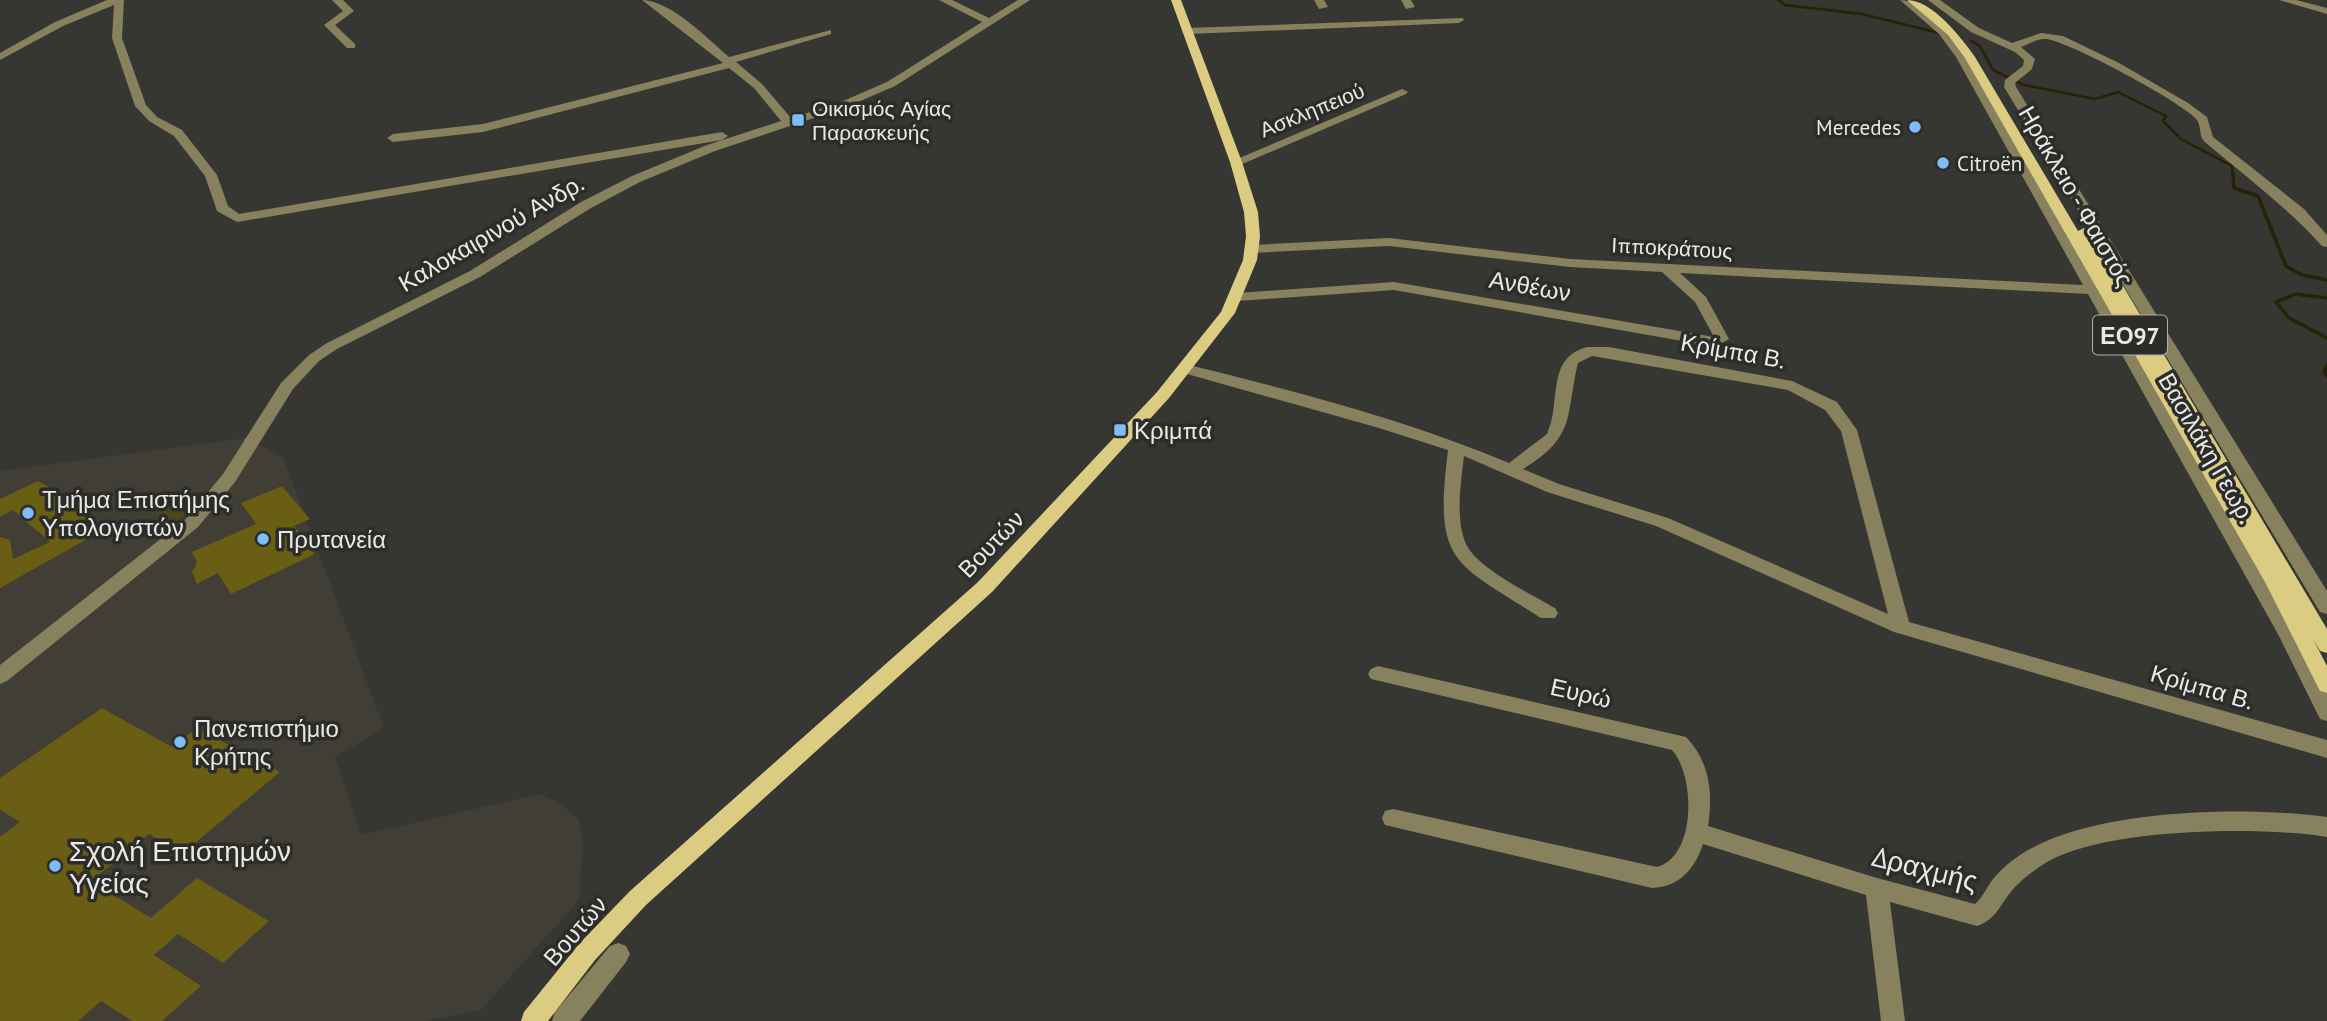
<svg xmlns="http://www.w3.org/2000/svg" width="2327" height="1021" font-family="'PT Sans',sans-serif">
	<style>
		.built { fill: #403e35 }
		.green { fill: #4e4519 }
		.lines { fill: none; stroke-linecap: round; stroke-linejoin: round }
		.stream-far1 { stroke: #272105; stroke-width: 2.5 }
		.stream { stroke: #272105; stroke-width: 3.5 }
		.building { fill: #6a5d14 }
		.minor { fill: #88815e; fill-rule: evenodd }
		.major { fill: #dbcc82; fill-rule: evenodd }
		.poi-dot { fill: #7ebdf9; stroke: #2c2c29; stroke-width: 2.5 }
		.labels { text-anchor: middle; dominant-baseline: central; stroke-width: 7; stroke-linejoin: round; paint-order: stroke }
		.far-poi-label { font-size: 21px; fill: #eae9e7; stroke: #2c2c29; text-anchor: start }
		.far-street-label { font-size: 21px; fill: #eae9e7; stroke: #2c2c29 }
		.shield { fill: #2c2c29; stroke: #b1b0ae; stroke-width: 2 }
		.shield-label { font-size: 23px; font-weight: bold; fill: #eae9e7 }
		.street-label { font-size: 24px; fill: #eae9e7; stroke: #2c2c29 }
		.poi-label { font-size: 24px; fill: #eae9e7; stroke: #2c2c29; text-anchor: start }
		.near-poi-label { font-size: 28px; fill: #eae9e7; stroke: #2c2c29; text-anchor: start }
		.near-street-label { font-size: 28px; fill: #eae9e7; stroke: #2c2c29 }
	</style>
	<rect width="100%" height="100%" fill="#363633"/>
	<path class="built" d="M246,438L283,457L384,728L335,757L361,835L539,794L557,801L579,819L583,842L579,900L481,1010L425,1021H0V471Z"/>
	<path class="green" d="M172,493L186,495L193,502L186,514L160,534L156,531L161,518L153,509L186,505L187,498L179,500L180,496L145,503L139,501L140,498Z"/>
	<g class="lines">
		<path class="stream-far1" d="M1778,0L1785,5L1862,14L1939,33
			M1971,41L1980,46L1993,70L2024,85L2095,99L2118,92L2166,116L2163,121L2181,139L2232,166L2233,176"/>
		<path class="stream" d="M2233,174L2234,188L2258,196L2286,266L2302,275L2327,280
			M2327,298L2296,294L2276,302L2289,318L2327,338
			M2327,365L2324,372L2327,376"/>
	</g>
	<path class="building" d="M38,481L57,492L105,529L0,588V537L10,540L13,559L50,542L13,510L0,517V499Z
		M282,486L310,519L294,526L315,554L231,594L218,573L197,584L192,572L197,562L192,552L256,524L241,503Z
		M102,708L172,747L197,728L280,772L182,854L149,834L91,881L151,918L197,878L269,921L223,963L178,934L154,955L201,986L162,1021H132L101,1001L78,1021H0V837L20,822L0,810V778Z"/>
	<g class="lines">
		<path class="minor" d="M107,0H124L122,38L146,105L157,117L182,130L217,175L228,206L239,214L722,132L728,136L722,140L237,222L217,211L205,176L174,136L149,121L135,106L112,38L114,5L63,26L0,60V53L55,22Z
			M332,0H343L354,11L335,25L355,44V48H347L324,25L343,11Z
			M642,0C670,0 708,39 729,57L831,30V34L736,62L762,84L791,118L836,104L887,82L982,22L939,0H952L989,18L1018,0H1030L895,86L844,108L715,151L640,182L591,208L480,277L337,349L319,361L293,389L235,482L198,527L7,681L0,684V665L186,519L223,474L281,383L309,355L327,343L470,271L581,202L632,176L707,145L781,121L754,88L729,68L483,132L393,142L387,138L393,134L483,124L723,63Z
			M1314,0H1324L1328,7L1319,9Z
			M1401,0H1411L1415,7L1406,9Z
			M1900,0C1925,0 1952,37 1966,57L2298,635L2327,693V721L2320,719L2279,636L2088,294L1680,273L1706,297L1729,339L1716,347L1394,290L1237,301L1230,297L1237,293L1394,282L1714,337L1695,302L1662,272L1570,267L1389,246L1252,253L1245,249L1252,245L1389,238L1570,259L2083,285L1956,57L1939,34Z
			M1928,0H1940L1979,28L2012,43L2041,33L2063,36L2119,63L2188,103L2207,117L2213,137L2304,209L2327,235V247L2322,246C2287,207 2246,177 2206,143C2198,137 2202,127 2197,120C2184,103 2068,41 2046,39C2037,38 2030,44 2021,47L2035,59L2032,69L2015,83L2016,87L2327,591V614L2320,612L2004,87L2005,80L2023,66L2024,60L2015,52L1971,32Z
			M2279,0H2296L2327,8V14Z
			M1463,18L1464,20L1459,23L1188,34L1183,31L1188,28Z
			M1402,89L1408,92L1406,94L1240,165L1230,162Z
			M1587,347H1609L1792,381L1837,402L1857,430L1909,622L2327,740V758L1894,632L1656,526L1547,492L1464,456C1461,483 1455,519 1466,544C1479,570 1530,593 1555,608L1558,613L1555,618H1541C1452,561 1434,564 1448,450L1379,428L1180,372L1177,369L1185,364C1294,391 1405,419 1509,463L1547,434C1562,403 1545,358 1587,347ZM1592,356L1788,390L1825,410L1841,431L1888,614L1668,518L1559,484L1523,469C1577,436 1565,417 1578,363Z
			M1378,666L1686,737C1710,762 1713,793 1708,826L1877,878L1975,904C1984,896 1987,886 1994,878C2004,866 2018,855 2032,848C2103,809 2247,806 2327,817V837C2259,826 2106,828 2047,862C2034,870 2019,881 2010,893C1998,908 1996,919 1977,926L1890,902L1905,1021H1881L1866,895L1703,844C1695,869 1679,887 1652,888L1385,825L1382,818L1385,811L1393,809L1657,867C1697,856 1695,775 1672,750L1371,679L1368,674L1371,669Z
			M618,943L626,946L630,954L626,962L580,1021H552L555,1012L610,946Z"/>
		<path class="major" d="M1171,0H1181L1242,162L1258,212L1260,236L1257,260L1235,313L1169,398L992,592L646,905L595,960L548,1021H521L524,1012L579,944L630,891L978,582L1157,392L1221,312L1243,260L1246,236L1244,212L1230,162Z
			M1907,0C1932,0 1961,37 1975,57L2078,231L2084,228L2091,232L2327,629V653L2320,651L2313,639L2327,666V693L2320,691L2265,582L1965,58L1948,35Z"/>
	</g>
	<g class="poi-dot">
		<rect x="791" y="113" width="14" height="14" rx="3.5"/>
		<circle cx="1915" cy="127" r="7"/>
		<circle cx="1943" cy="163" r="7"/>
		<rect x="1113" y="423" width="14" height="14" rx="3.5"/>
		<circle cx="28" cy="513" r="7"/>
		<circle cx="263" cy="539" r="7"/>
		<circle cx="180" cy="742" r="7"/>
		<circle cx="55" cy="866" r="7"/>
	</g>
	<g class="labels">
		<g class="far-poi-label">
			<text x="812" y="108">Οικισμός Αγίας<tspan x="812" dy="24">Παρασκευής</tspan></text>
			<text x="1901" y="127" text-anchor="end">Mercedes</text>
			<text x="1957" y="163">Citroën</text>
		</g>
		<g class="far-street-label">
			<text transform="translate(1312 110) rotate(-22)">Ασκληπειού</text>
			<text transform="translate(1672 248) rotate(3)">Ιπποκράτους</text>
		</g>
		<rect class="shield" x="2093" y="315.5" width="74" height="39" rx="5"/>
		<g class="shield-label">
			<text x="2130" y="335">ΕΟ97</text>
		</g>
		<g class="street-label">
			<text transform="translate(2076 196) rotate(60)">Ηράκλειο - Φαιστός</text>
			<text transform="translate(491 233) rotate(-30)">Καλοκαιρινού Ανδρ.</text>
			<text transform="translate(1530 286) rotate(10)">Ανθέων</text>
			<text transform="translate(1733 351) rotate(10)">Κρίμπα Β.</text>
			<text transform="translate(2207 448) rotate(60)">Βασιλάκη Γεωρ.</text>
			<text transform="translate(991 544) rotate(-46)">Βουτών</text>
			<text transform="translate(2202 687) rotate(16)">Κρίμπα Β.</text>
			<text transform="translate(1581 693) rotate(13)">Ευρώ</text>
			<text transform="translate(575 931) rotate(-49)">Βουτών</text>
		</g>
		<g class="poi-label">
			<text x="1134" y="430">Κριμπά</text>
			<text x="42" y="499">Τμήμα Επιστήμης<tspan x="42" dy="28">Υπολογιστών</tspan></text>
			<text x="277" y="539">Πρυτανεία</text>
			<text x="194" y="728">Πανεπιστήμιο<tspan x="194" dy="28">Κρήτης</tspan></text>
		</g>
		<g class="near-poi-label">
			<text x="69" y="850">Σχολή Επιστημών<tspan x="69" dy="32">Υγείας</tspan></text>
		</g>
		<g class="near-street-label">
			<text transform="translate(1925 868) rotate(14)">Δραχμής</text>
		</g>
	</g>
</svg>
